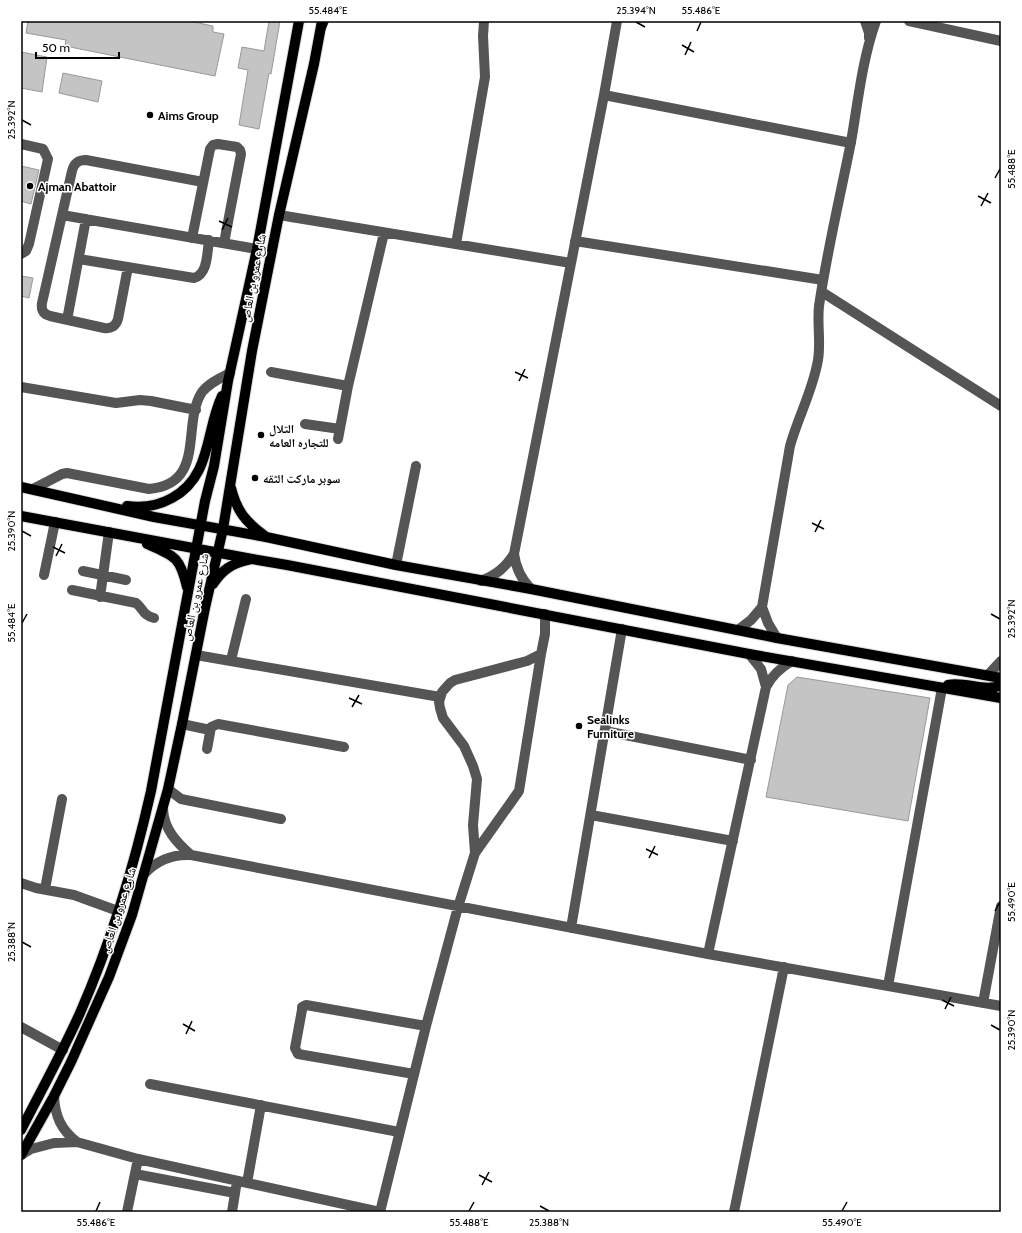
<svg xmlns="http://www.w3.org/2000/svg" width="1022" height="1233" font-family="Cabin,'Noto Naskh Arabic',sans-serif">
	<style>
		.building { fill: #c4c4c4; stroke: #999 }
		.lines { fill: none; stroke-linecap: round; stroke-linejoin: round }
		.major-casing { stroke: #dbdbdb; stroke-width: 12 }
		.minor { stroke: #555; stroke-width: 10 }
		.major { stroke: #000; stroke-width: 10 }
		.ticks { fill: none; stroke: #000; stroke-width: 1.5 }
		.poi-dot { fill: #000; stroke: #fff; stroke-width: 1.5 }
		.labels { text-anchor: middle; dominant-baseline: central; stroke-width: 3; stroke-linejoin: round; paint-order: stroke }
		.poi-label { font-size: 12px; font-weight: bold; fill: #000; stroke: #fff; text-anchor: start }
		.street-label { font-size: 12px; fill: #000; stroke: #fff }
		.neatline { fill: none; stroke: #000; stroke-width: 1.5 }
		.ticks-label { font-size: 10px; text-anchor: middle; fill: #000 }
	</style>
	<rect width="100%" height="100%" fill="#fff"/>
	<path class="building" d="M28,21H189L213,26V32L224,34L215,76L65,46L66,40L26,33Z
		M269,21H280L271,74L269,73L259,129L239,125L248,70L238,68L242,47L264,51Z
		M21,52L47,57L42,92L21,88Z
		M63,73L102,81L98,102L59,93Z
		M21,166L39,170L31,204L21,201Z
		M21,276L33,278L29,298L21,296Z
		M797,677L930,698L908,821L766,797L788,685Z"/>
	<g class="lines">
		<g class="major-casing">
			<path id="major" d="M21,487L154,517L266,537L396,565L531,589L777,638L1001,678
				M231,488C237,512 246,522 265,536
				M127,506C143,508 158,506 172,498C212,476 205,432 222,396
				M21,516L252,559L287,565L749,654L1001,698
				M147,544C175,556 180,557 187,587
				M213,584C222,570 231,564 248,560
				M948,685C966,681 985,693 1001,685
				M21,1130C41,1091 62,1053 80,1013C111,942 134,867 151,791L205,501L214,466L228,381L257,249L299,21
				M21,1155L54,1096L71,1062L109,977L132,915L168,789L182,724L205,608L223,529L252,351L279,215L314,64L322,21"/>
		</g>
		<path class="minor" d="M865,21L869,33V38
			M909,21L1001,41
			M604,95L851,143
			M21,144L43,149L48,159L29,244L26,251L21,254
			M62,215L257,249
			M279,215L571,263
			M192,238L210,149L213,145L218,144L237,147L240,150L241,154L224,243
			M575,241L823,280
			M456,244L485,77L483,36L484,21
			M79,259L194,278C208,274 207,253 209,240
			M128,267L118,319C116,326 111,329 104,328L50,316C43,314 41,310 42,303L72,171C74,163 78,160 86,160L203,182
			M822,292L1001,406
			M67,320L86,219
			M271,372L348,386
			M21,387L116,403L140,400L151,401L196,410
			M305,424L340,429
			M338,439L348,386L384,233
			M33,489L62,474L67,473L149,489C207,484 181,424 202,392C209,383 220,378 230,373
			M396,565L416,466
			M83,571L126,580
			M44,575L55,522
			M481,581C496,575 505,568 514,554
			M531,589C521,579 516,569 514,554L604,95L617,21
			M72,590L136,603C144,609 142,615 154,618
			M100,597L109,532
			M762,607L768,623L777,638
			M738,630L751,620L762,607L790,446C798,417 813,390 818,360C821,342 817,324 819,306C827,251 840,197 851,142C858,102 862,60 876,21
			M749,654L761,669L766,687
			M196,655L440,697
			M231,660L246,599
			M988,675L1001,661
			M182,724L210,730
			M605,731L751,760
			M207,749L211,727L218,724L344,747
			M168,789L181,799L281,819
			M163,809C164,829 176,842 191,855
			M591,815L733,841
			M475,853L519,791L541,654
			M144,874C157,860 172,854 191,855L708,954L1001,1006
			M21,883L36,888L74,895L118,911
			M45,889L62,799
			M571,928L622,629
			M708,954L766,687C772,675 780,668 792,661
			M888,986L942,688
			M983,1003L1001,906
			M21,1027L63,1050
			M414,1074L298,1054L295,1048L302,1010V1007L306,1005L426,1026
			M150,1084L399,1132
			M54,1096C55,1116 61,1130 77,1142
			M21,1155L31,1149L54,1143L77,1142L138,1159L380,1212
			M135,1174L235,1193
			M247,1183L261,1105
			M127,1212L138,1159
			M232,1212L236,1187
			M380,1212L426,1026L458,907L475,853L473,825L477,779L473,766L464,746L443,718L440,708L439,702L442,692L450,683L455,680L527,661L541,654L545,634V614
			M734,1212L784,967"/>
		<use href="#major" class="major"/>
	</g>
	<path class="ticks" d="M636,22L645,27M324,31L328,22M697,31L701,22M682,45L694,52M685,55L691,42M22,120L31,125M995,178L1000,169M978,196L991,203M981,206L988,193M219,221L232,227M222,230L228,218M515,372L528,378M519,381L525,369M812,523L824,529M22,531L31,536M815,532L821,520M53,547L65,553M56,556L62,544M991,614L1000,619M22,623L27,614M349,698L362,704M352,707L359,695M646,849L658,855M649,858L655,846M995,911L1000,902M22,942L31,947M942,1000L954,1006M945,1009L951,997M183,1024L195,1031M991,1025L1000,1030M186,1034L192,1021M479,1175L492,1182M482,1185L489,1172M540,1206L549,1211M96,1211L100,1202M469,1211L474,1202M842,1211L847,1202"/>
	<g class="poi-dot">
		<circle cx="150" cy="115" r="4"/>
		<circle cx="30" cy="186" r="4"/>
		<circle cx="261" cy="435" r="4"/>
		<circle cx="255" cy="478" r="4"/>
		<circle cx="579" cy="726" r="4"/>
	</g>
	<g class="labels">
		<g class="poi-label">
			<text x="158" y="115">Aims Group</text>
			<text x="38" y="186">Ajman Abattoir</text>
			<text x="269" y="428">التلال<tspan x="269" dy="14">للتجاره العامه</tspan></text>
			<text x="263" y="478">سوبر ماركت الثقه</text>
			<text x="587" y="719">Sealinks<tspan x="587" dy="14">Furniture</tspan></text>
		</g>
		<g class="street-label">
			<text transform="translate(253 278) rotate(-79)">شارع عمرو بن العاص</text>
			<text transform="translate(195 597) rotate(-78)">شارع عمرو بن العاص</text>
			<text transform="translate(118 910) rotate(-72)">شارع عمرو بن العاص</text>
		</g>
	</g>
	<rect width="1022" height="1233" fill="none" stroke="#ffffff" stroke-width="44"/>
	<path d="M36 52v6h83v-6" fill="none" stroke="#000000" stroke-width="2"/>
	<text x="42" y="52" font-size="12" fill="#000000" stroke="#ffffff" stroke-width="3" paint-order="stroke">50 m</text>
	<rect x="22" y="22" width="978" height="1189" class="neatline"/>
	<g class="ticks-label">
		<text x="328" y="14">55.484°E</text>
		<text x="636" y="14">25.394°N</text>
		<text x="701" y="14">55.486°E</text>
		<text transform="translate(11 120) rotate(-90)" y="4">25.392°N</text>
		<text transform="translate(1011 169) rotate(-90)" y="4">55.488°E</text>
		<text transform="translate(11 531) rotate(-90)" y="4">25.390°N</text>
		<text transform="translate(1011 619) rotate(-90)" y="4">25.392°N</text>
		<text transform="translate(11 623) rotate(-90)" y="4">55.484°E</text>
		<text transform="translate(1011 902) rotate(-90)" y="4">55.490°E</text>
		<text transform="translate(11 942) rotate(-90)" y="4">25.388°N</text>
		<text transform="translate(1011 1030) rotate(-90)" y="4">25.390°N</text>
		<text x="96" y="1226">55.486°E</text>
		<text x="469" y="1226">55.488°E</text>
		<text x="549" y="1226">25.388°N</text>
		<text x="842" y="1226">55.490°E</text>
	</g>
</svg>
